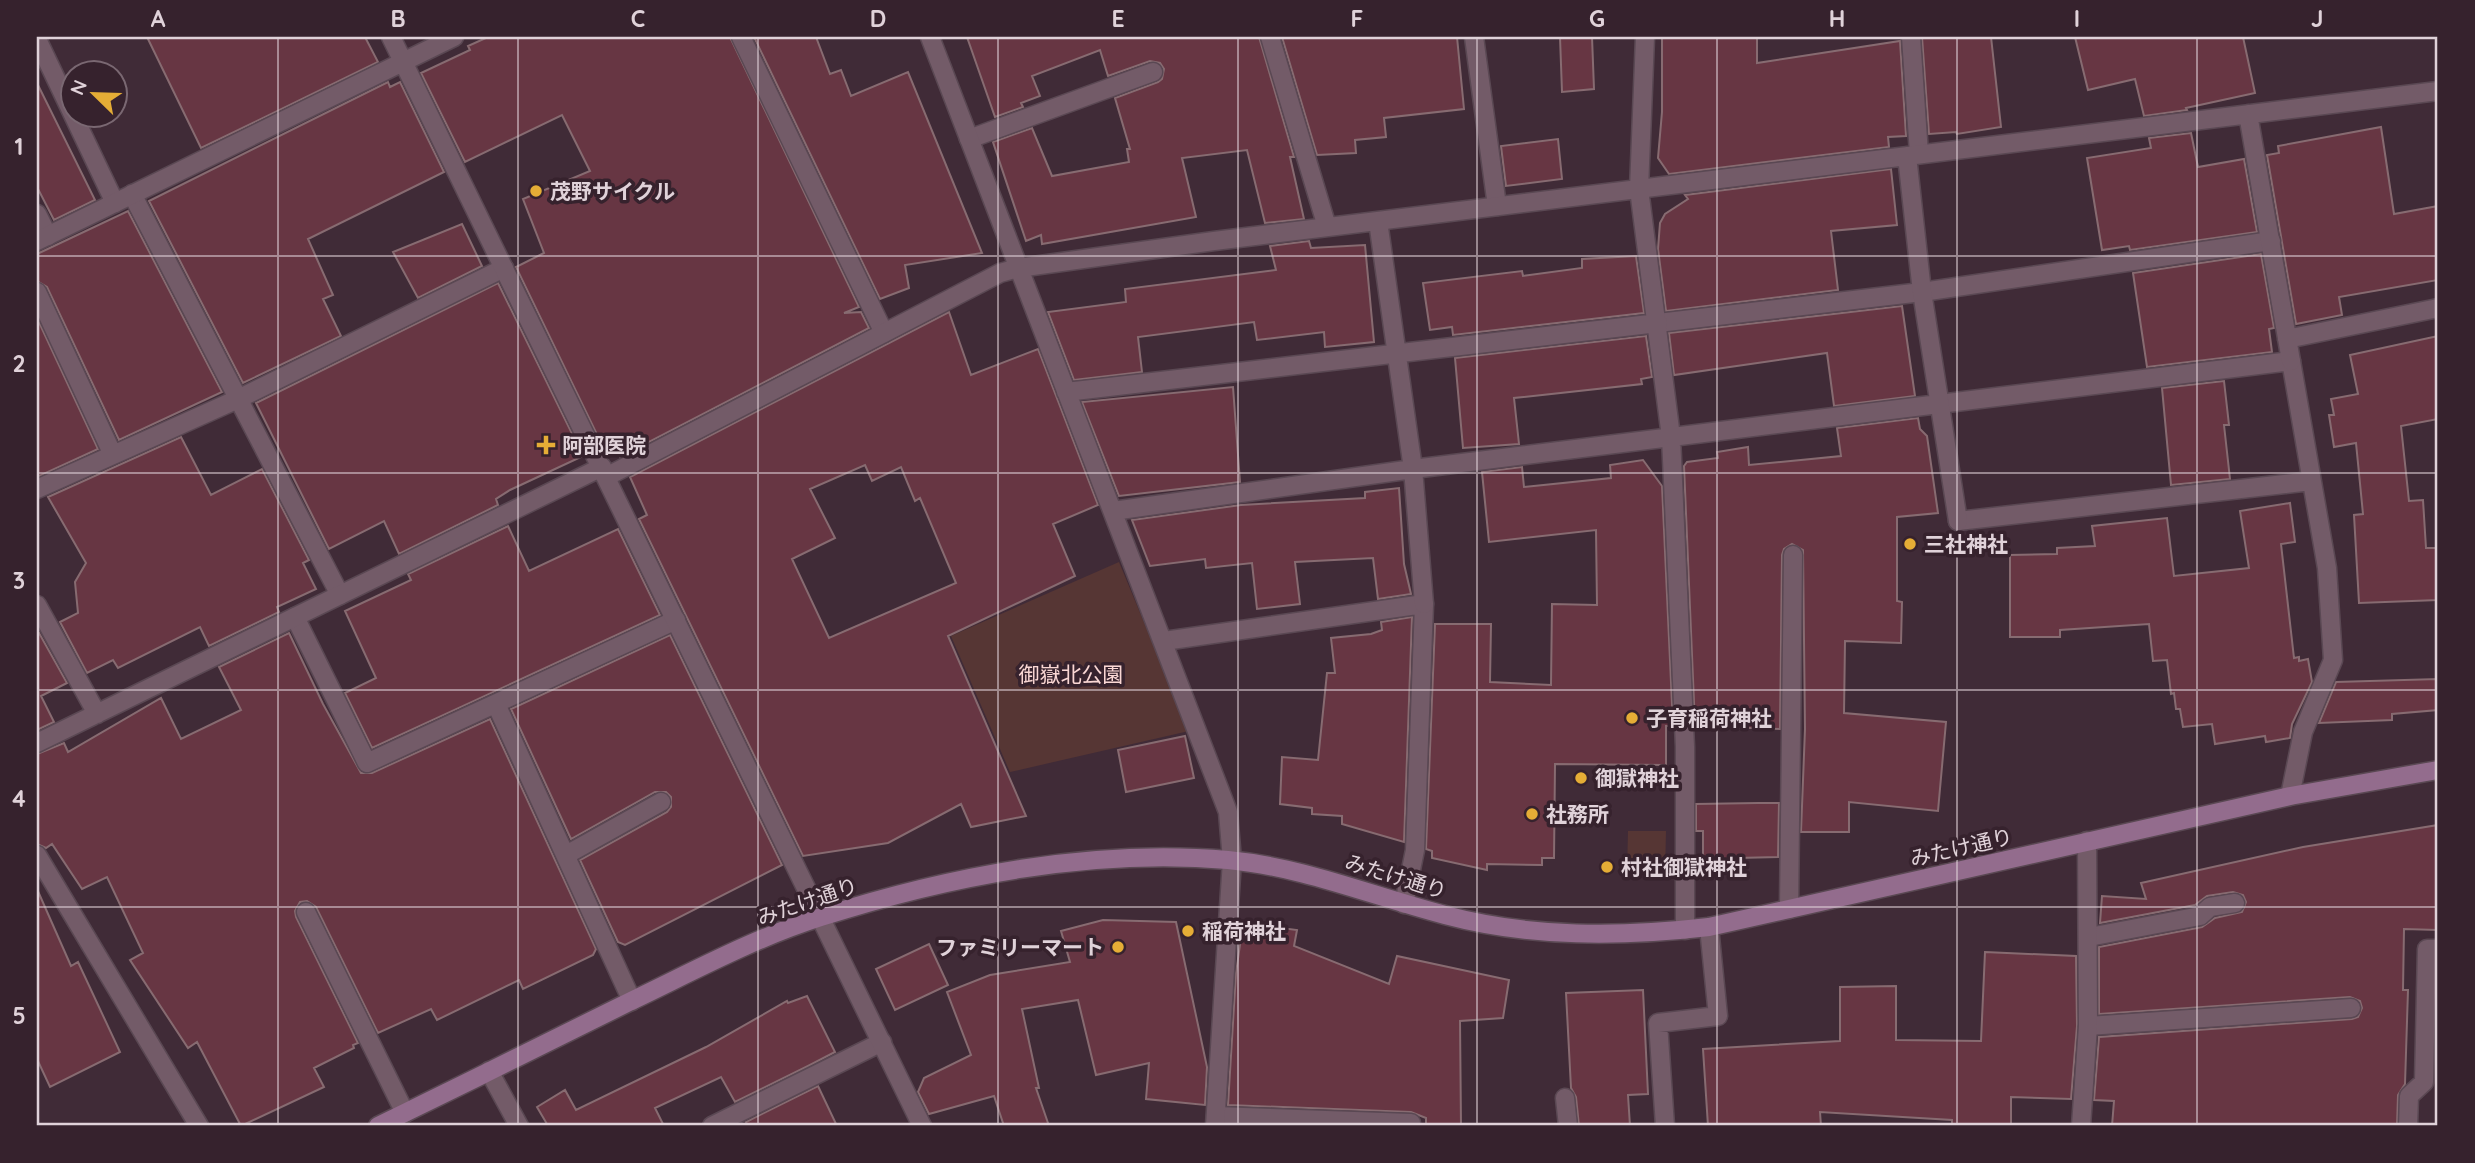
<svg xmlns="http://www.w3.org/2000/svg" width="2475" height="1163" font-family="Quicksand,'Noto Sans JP',sans-serif">
	<style>
		.green { fill: #563634 }
		.building { fill: #673643; stroke: #876b71; stroke-width: 2; fill-rule: evenodd }
		.lines { fill: none; stroke-linecap: round; stroke-linejoin: round }
		.lane-casing { stroke: #5a4853; stroke-width: 21 }
		.street-casing { stroke: #5a4853; stroke-width: 21 }
		.secondary-casing { stroke: #5a4853; stroke-width: 21 }
		.lane { stroke: #735b68; stroke-width: 18 }
		.street { stroke: #735b68; stroke-width: 18 }
		.secondary { stroke: #936c8d; stroke-width: 18 }
		.grid { fill: none; stroke: #e0d2d9; stroke-width: 2; stroke-opacity: 0.55 }
		.poi-dot { fill: #e5ad36; stroke: #36222d; stroke-width: 2.5 }
		.labels { text-anchor: middle; dominant-baseline: central; stroke-width: 7; stroke-linejoin: round; paint-order: stroke }
		.poi-label { font-size: 21px; font-weight: bold; fill: #e0d2d9; stroke: #36222d; text-anchor: start }
		.park-label { font-size: 21px; fill: #fad7d4; stroke: #36222d }
		.street-label { font-size: 21px; fill: #e0d2d9; stroke: #36222d }
		.neatline { fill: none; stroke: #e0d2d9; stroke-width: 2.5 }
		.grid-label { font-size: 23px; text-anchor: middle; font-weight: bold; fill: #e0d2d9 }
	</style>
	<rect width="100%" height="100%" fill="#402b37"/>
	<path class="green" d="M1119,562L1189,731L1010,772L951,636Z
		M1628,831H1666L1665,874L1627,873Z"/>
	<path class="building" d="M147,37H365L378,62L201,148Z
		M488,37H730L859,307L844,313L861,312L869,328L620,457L613,442L603,447L516,267L544,253L523,199L590,171L562,115L465,162L421,73L470,50L468,46Z
		M754,37H816L830,74L841,70L851,96L908,72L982,253L905,265L909,288L880,299Z
		M967,37H1259L1294,157H1290L1304,219L1265,223L1247,150L1182,158L1196,217L1042,244L1041,235L1026,241L993,142L1032,128L1052,176L1129,162L1127,149H1130L1115,98L1158,82L1162,79L1164,69L1160,63L1150,61L1108,76L1100,50L1032,76L1040,96L1021,103L1023,107L995,117Z
		M1282,37H1457L1464,109L1384,118L1386,137L1355,140L1356,153L1317,155Z
		M1560,37H1592L1594,89L1562,92Z
		M1662,37H1757V63L1900,41L1906,136L1888,137L1889,147L1669,174L1658,158L1662,112Z
		M1922,37H1991L2001,127L1957,134L1956,132L1929,134Z
		M2075,37H2243L2255,93L2186,108L2187,110L2144,116L2135,79L2088,90Z
		M388,82L390,87L400,82L444,172L308,239L333,295L323,299L341,336L243,383L149,201Z
		M37,83L95,200L54,220L37,187Z
		M2381,127L2394,214L2438,206V280L2339,297L2342,315L2296,324L2267,155L2279,153L2278,146Z
		M2191,133L2198,167L2244,159L2257,232L2130,250L2129,246L2102,250L2087,158L2151,148L2149,138Z
		M1558,139L1562,179L1506,186L1501,146Z
		M1891,169L1897,225L1831,231L1838,290L1666,311L1658,249L1660,223L1665,214L1688,199L1685,195Z
		M128,211L222,392L119,440L47,287L37,281V254Z
		M462,224L482,266L418,298L393,252Z
		M1309,241L1311,248L1365,245L1374,342L1325,347L1324,332L1257,340L1254,322L1138,337L1142,372L1074,380L1048,312L1126,302L1125,289L1276,270L1270,246Z
		M2261,254L2274,328L2269,329L2272,352L2147,367L2133,273Z
		M1636,256L1644,313L1453,335L1452,327L1430,330L1423,283L1522,271L1523,276L1582,268V259Z
		M498,283L583,456L510,490L496,499L498,505L399,554L384,521L329,549L256,403Z
		M1902,306L1915,396L1834,406L1827,353L1674,375L1669,333Z
		M949,312L971,375L1038,349L1098,505L1053,524L1075,576L948,636L1026,816L971,827L961,804L888,843L803,856L639,519L647,515L630,477ZM865,465L872,481L901,467L915,501L920,498L956,583L829,638L792,559L835,538L810,489Z
		M37,318L98,449L37,477Z
		M1646,336L1652,377L1641,379L1642,384L1514,398L1519,444L1463,448L1455,358Z
		M2438,336V419L2401,426L2409,501L2423,500L2426,548H2438V600L2359,603L2354,515L2363,514L2356,443L2334,447L2329,415H2334L2331,399L2358,394L2350,355Z
		M2224,381L2229,425H2224L2230,479L2171,485L2162,388Z
		M1233,387L1240,482L1119,496L1082,402Z
		M1918,418L1920,429L1927,436L1938,513L1897,517V601L1902,602L1901,643L1845,641L1844,713L1946,722L1938,811L1849,802V832H1801L1805,729L1803,550L1792,544L1784,549L1782,555L1780,729L1695,726L1684,466L1687,462L1718,458L1717,452L1748,447L1749,465L1841,456L1837,428Z
		M181,437L211,495L262,469L309,560L303,563L316,589L277,607L279,612L209,646L200,627L118,668L113,660L87,673L60,622L78,613L75,582L86,563L48,497Z
		M1643,460L1662,486L1673,726H1666V765L1555,764L1554,858H1542V865L1487,864V870L1432,858V851L1426,849L1435,624H1491L1490,682L1551,685L1552,604L1597,605L1596,530L1489,542L1482,472L1522,467L1524,487L1611,478L1610,465Z
		M1399,488L1404,564L1411,594L1378,599L1373,558L1295,562L1300,604L1257,609L1252,563L1206,568L1205,559L1150,566L1132,520L1241,505L1365,498V492Z
		M2290,503L2295,542L2281,544L2294,658L2299,657V661L2308,659L2312,682L2292,724L2290,738L2266,742L2265,736L2215,744L2212,724L2183,727L2180,709H2176L2174,693L2171,694L2167,660L2153,661L2149,624L2060,630V637H2010V555L2057,554V548L2095,546L2092,526L2167,518L2174,576L2249,568L2240,511Z
		M508,526L529,571L618,529L660,615L372,748L345,693L376,678L345,611L411,580L408,574Z
		M1412,617L1404,842L1342,824V816L1312,814V808L1280,804L1282,757L1318,760L1327,673H1335L1331,638L1371,634L1382,630L1381,622Z
		M39,633L67,683L41,696L54,722L37,730V634Z
		M289,633L323,704L361,773H372L490,719L596,949L593,955L523,989L519,980L437,1020L431,1009L378,1033L316,907L307,901L300,902L295,911L296,917L358,1043L353,1045L354,1048L314,1068L324,1087L241,1126L197,1042L188,1048L130,960L143,953L107,877L82,889L52,844L46,848L37,844V754L64,743L68,752L161,698L181,739L241,710L219,667Z
		M670,635L782,865L625,945L618,942L580,860L667,812L671,807V797L666,792H655L571,839L511,709Z
		M2438,679V710L2392,714V720L2319,723L2336,682Z
		M1185,736L1194,778L1126,792L1118,750Z
		M1758,803H1779L1778,857L1737,858V864L1703,865V831H1696V804Z
		M2438,825V930L2404,929L2403,990H2408L2405,1084L2398,1095L2397,1126H2112L2114,1101L2094,1100L2099,1037L2352,1019L2358,1017L2362,1008L2360,1001L2350,997L2099,1014V947L2202,927L2215,918L2242,912L2246,902L2243,895L2233,892L2207,896L2195,905L2100,923L2102,896L2146,899L2141,883L2303,847Z
		M37,889L71,966L78,962L120,1052L50,1087L37,1059Z
		M1103,920L1176,922L1207,1067L1205,1105L1146,1099L1149,1063L1096,1075L1078,1000L1022,1009L1039,1088H1036L1049,1126H1004L994,1096L929,1114L918,1092L924,1078L971,1055L947,992L990,975L1070,962L1061,931Z
		M1243,923L1297,930L1294,946L1389,984L1397,956L1509,980L1503,1018L1460,1021L1461,1126H1426V1118L1411,1112L1228,1105L1236,973Z
		M929,944L948,985L895,1010L876,969Z
		M1985,952L2076,956L2077,1026L2071,1099L2011,1097V1126H1952V1120L1820,1112L1821,1126H1708L1703,1049L1840,1041V987L1896,986V1040L1981,1041Z
		M1643,990L1648,1094L1628,1095L1630,1126H1579L1576,1097L1571,1088L1566,993Z
		M807,996L835,1052L808,1066L735,1102L721,1077L655,1108L664,1126H543L547,1124L537,1107L565,1090L576,1110L706,1047L787,1001L788,1003Z
		M818,1086L837,1126H749L746,1122Z"/>
	<g class="lines">
		<g class="lane-casing">
			<path id="lane" d="M741,37L884,333
				M1474,37L1497,206
				M1911,37L1919,154
				M37,39L115,203
				M969,139L1153,72
				M132,194L340,595
				M37,214L48,236
				M37,292L113,455L37,489
				M1658,323L1922,292L2271,241
				M1939,404L2291,361L2327,568L2333,660L2303,732L2290,796
				M113,455L238,399L504,268
				M1958,521L2311,481
				M295,617L367,763L676,620
				M1164,641L1424,604L1415,850L1404,904
				M496,704L632,1001
				M566,855L661,802
				M1789,909L1793,555
				M306,912L405,1113
				M2089,937L2200,916L2210,907L2235,903
				M2088,1026L2351,1008
				M489,1071L519,1126
				M1565,1098L1568,1126
				M1216,1116L1411,1123
				M712,1126L882,1042
				M2408,1126L2409,1096L2424,1082L2427,949H2438"/>
		</g>
		<g class="street-casing">
			<path id="street" d="M391,37L922,1126
				M930,37L1228,812L1232,860L1215,1126
				M1270,37L1327,227
				M1645,37L1639,189L1671,437L1685,747V930
				M2248,114L2291,361
				M1907,156L1922,292L1958,521
				M1378,221L1413,469L1424,604
				M37,241L454,37
				M2287,339L2438,308
				M1066,392L1658,323
				M606,477L1000,273L1018,268L1214,241L2438,91
				M1113,511L1413,469L1939,404
				M37,605L97,714
				M37,743L602,467
				M37,855L199,1126
				M1665,1126L1658,1023L1718,1016L1709,927
				M2081,1126L2088,1026L2087,841"/>
		</g>
		<g class="secondary-casing">
			<path id="secondary" d="M378,1126C462,1085 545,1044 629,1002C692,972 754,938 821,917C949,876 1094,848 1228,860C1303,867 1372,896 1445,915C1531,938 1621,937 1709,927L2290,796L2438,770"/>
		</g>
		<use href="#lane" class="lane"/>
		<use href="#street" class="street"/>
		<use href="#secondary" class="secondary"/>
	</g>
	<path class="grid" d="M278,37V1126M518,37V1126M758,37V1126M998,37V1126M1238,37V1126M1477,37V1126M1717,37V1126M1957,37V1126M2197,37V1126M37,256H2438M37,473H2438M37,690H2438M37,907H2438"/>
	<g class="poi-dot">
		<circle cx="536" cy="191" r="7"/>
		<path d="M542.5 434.5h7v7h7v7h-7v7h-7v-7h-7v-7h7z"/>
		<circle cx="1910" cy="544" r="7"/>
		<circle cx="1632" cy="718" r="7"/>
		<circle cx="1581" cy="778" r="7"/>
		<circle cx="1532" cy="814" r="7"/>
		<circle cx="1607" cy="867" r="7"/>
		<circle cx="1188" cy="931" r="7"/>
		<circle cx="1118" cy="947" r="7"/>
	</g>
	<g class="labels">
		<g class="poi-label">
			<text x="550" y="191">茂野サイクル</text>
			<text x="562" y="445">阿部医院</text>
			<text x="1924" y="544">三社神社</text>
			<text x="1646" y="718">子育稲荷神社</text>
			<text x="1595" y="778">御獄神社</text>
			<text x="1546" y="814">社務所</text>
			<text x="1621" y="867">村社御獄神社</text>
			<text x="1202" y="931">稲荷神社</text>
			<text x="1104" y="947" text-anchor="end">ファミリーマート</text>
		</g>
		<g class="park-label">
			<text x="1071" y="674">御嶽北公園</text>
		</g>
		<g class="street-label">
			<text transform="translate(1961 847) rotate(-13)">みたけ通り</text>
			<text transform="translate(1396 876) rotate(17)">みたけ通り</text>
			<text transform="translate(807 901) rotate(-19)">みたけ通り</text>
		</g>
	</g>
	<rect width="2475" height="1163" fill="none" stroke="#36222d" stroke-width="77"/>
	<g transform="translate(94 94) rotate(293)"><circle r="33" fill="#36222d" stroke="#7a6872" stroke-width="2"/>
	<path d="M0-5L12 26L0 18L-12 26Z" fill="#e5ad36"/>
	<text y="-10" font-size="19" font-weight="bold" text-anchor="middle" fill="#e0d2d9">N</text>
	</g>
	<rect x="38" y="38" width="2398" height="1086" class="neatline"/>
	<g class="grid-label">
		<text x="158" y="27">A</text>
		<text x="398" y="27">B</text>
		<text x="638" y="27">C</text>
		<text x="878" y="27">D</text>
		<text x="1118" y="27">E</text>
		<text x="1357" y="27">F</text>
		<text x="1597" y="27">G</text>
		<text x="1837" y="27">H</text>
		<text x="2077" y="27">I</text>
		<text x="2317" y="27">J</text>
		<text x="19" y="155">1</text>
		<text x="19" y="372">2</text>
		<text x="19" y="589">3</text>
		<text x="19" y="807">4</text>
		<text x="19" y="1024">5</text>
	</g>
</svg>
